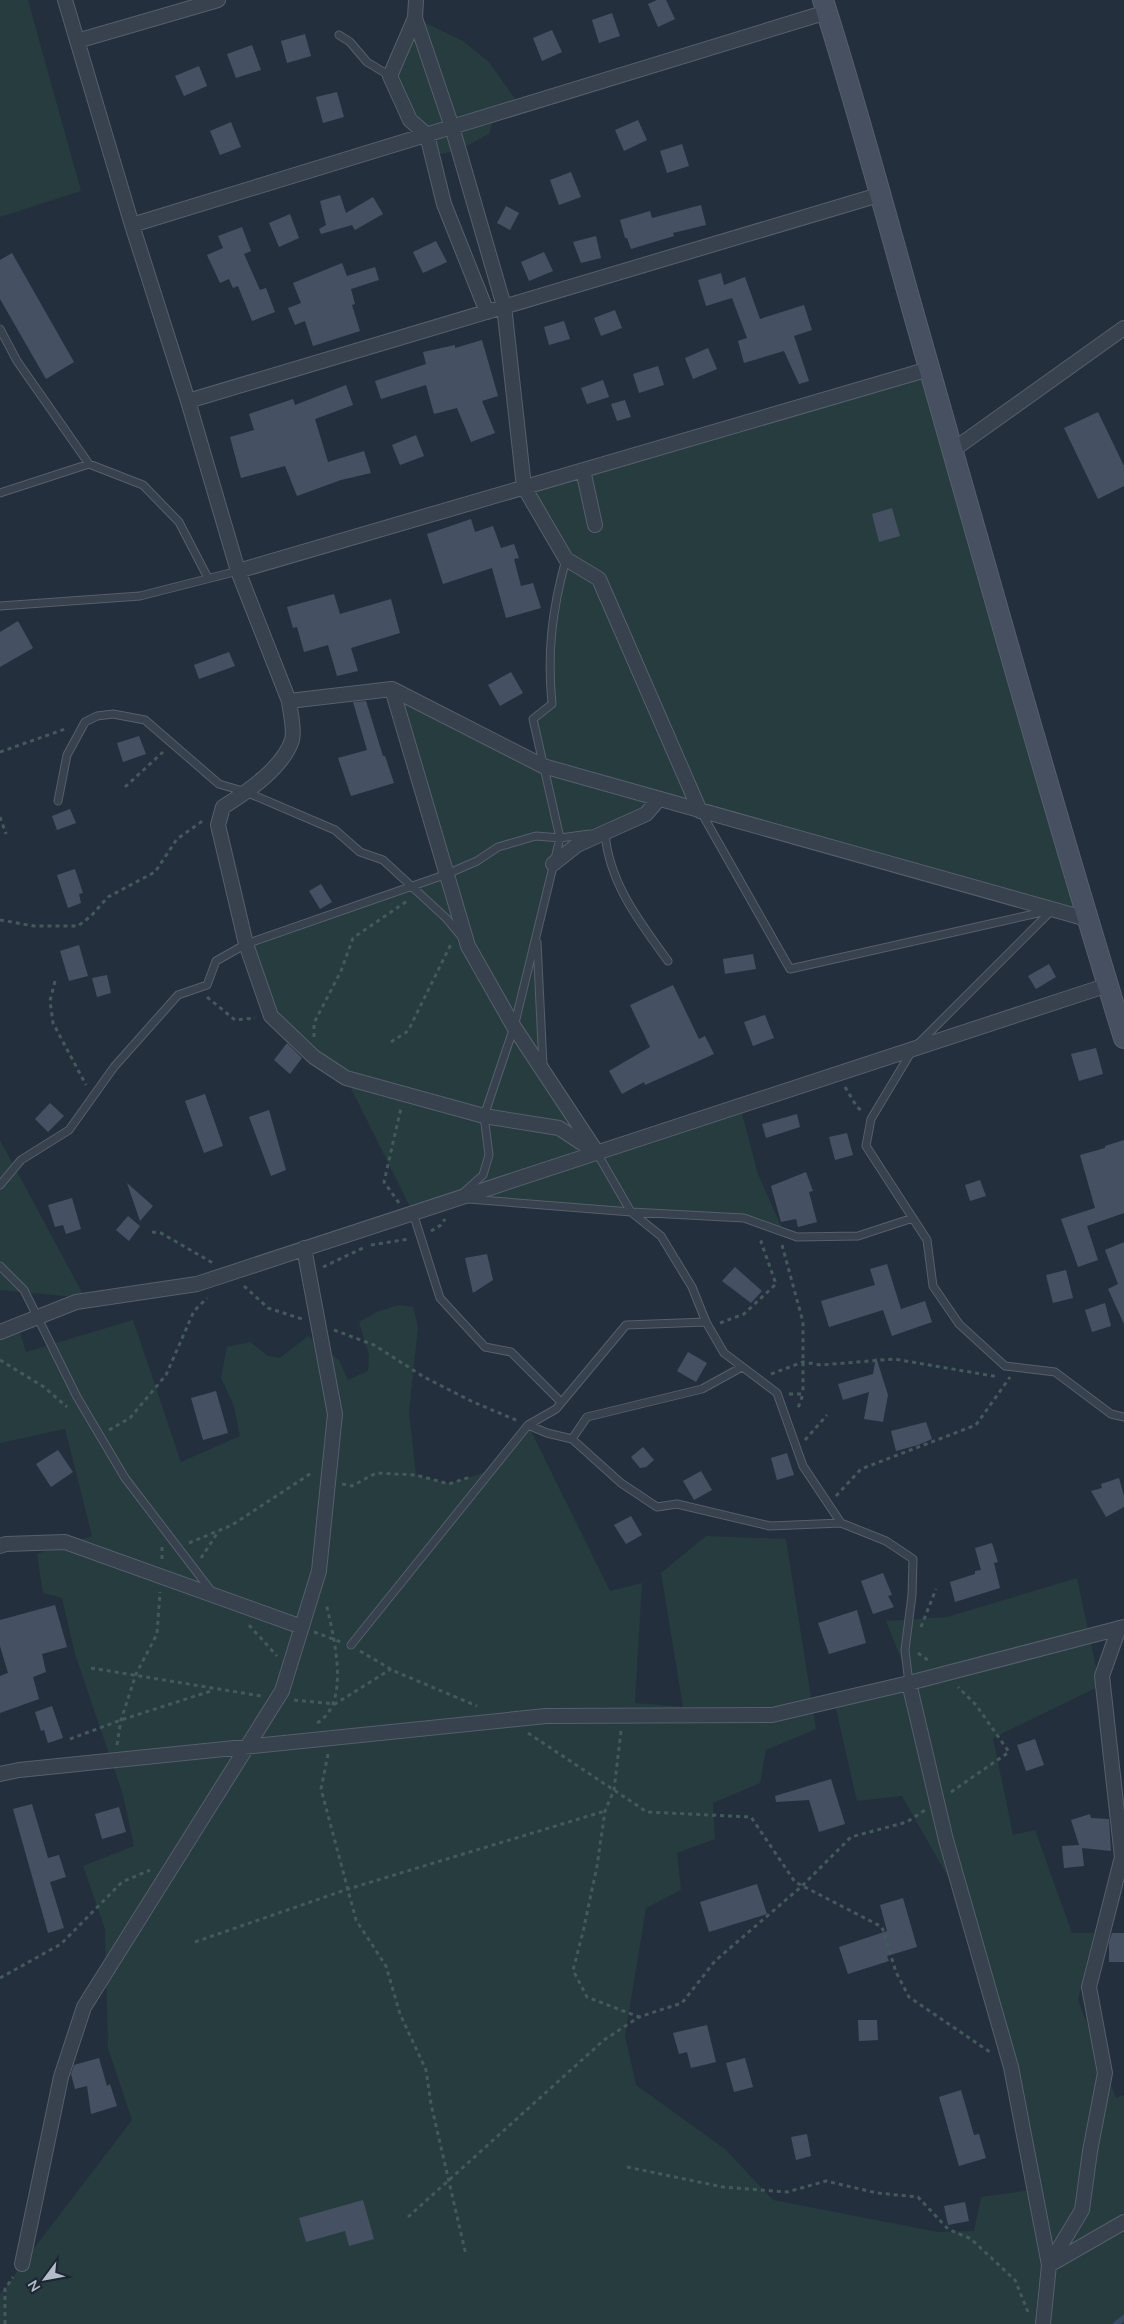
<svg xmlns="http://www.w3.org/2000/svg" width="1124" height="2324" font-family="'Nunito Sans',sans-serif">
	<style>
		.green { fill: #263c3f }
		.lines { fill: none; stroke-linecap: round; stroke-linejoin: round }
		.stream { stroke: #394c67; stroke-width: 5.5 }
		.building { fill: #455162 }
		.lane-casing { stroke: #565f6c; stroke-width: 9 }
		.street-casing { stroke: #565f6c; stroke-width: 16 }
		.secondary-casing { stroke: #565f6c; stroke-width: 22 }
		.path { stroke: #44595c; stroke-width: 3; stroke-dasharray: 4 4; stroke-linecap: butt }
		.lane { stroke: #38414e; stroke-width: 7 }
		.street { stroke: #38414e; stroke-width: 14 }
		.secondary { stroke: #465061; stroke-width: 20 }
	</style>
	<rect width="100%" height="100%" fill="#242f3e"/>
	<path class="green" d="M0,0H28L81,191L0,217Z
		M415,18L463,41L489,62L520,106L495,114L489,134L459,150L432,156L390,76Z
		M929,369L1087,919L659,799L553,864L537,934L543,1071L597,1152L740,1106L758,1174L784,1233L744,1218L458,1198L413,1213L346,1078L271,1016L246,944L447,874L392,689L542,766L533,719L552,704L548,667L566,559L524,487Z
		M0,1140L85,1298L0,1290Z
		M398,1305L413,1307L418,1327L409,1411L416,1475L449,1484L492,1470L528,1425L610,1591L642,1583L635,1703L683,1707L661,1573L706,1536L786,1539L816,1729L766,1750L760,1783L713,1803L715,1839L677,1853L681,1890L646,1908L625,2036L636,2085L725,2149L773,2200L938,2232L974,2231L981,2197L1032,2190L968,1912L902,1796L857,1801L833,1696L911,1684L886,1621L947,1617L1077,1578L1100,1686L993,1738L1013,1835L1035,1830L1072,1933H1094L1078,2000L1116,2098L1124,2095V2324H0V2294L4,2288L5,2302V2289L22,2264L132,2120L108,2048L105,1929L83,1866L134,1846L123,1795L75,1654L62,1598L43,1593L37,1554L92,1536L65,1429L0,1443V1326L17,1322L26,1352L133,1320L181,1462L240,1436L234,1406L221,1378L227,1347L250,1342L268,1356L280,1358L308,1336L339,1360L348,1380L368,1371L369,1355L359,1322L377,1312Z"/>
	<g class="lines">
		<path class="stream" d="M1116,2324L1124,2318"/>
	</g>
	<path class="building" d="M657,0H666L675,19L658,27L648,4Z
		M612,13L620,36L599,43L592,20Z
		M552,30L562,52L542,61L533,38Z
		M305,34L311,56L287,63L281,41Z
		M252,45L261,70L236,78L227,54Z
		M199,66L207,86L184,96L175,76Z
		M337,92L344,117L323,123L316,97Z
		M638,120L647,140L624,151L615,130Z
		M231,122L241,147L220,155L210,131Z
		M682,144L689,166L667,173L660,151Z
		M571,172L581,197L559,205L550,180Z
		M340,195L346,213L373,197L383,214L355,230L352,225L321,234L319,229L326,225L320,201Z
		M701,205L706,225L673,233L674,236L631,249L627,238H625L620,220L650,211L652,218Z
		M506,206L519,213L510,230L497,223Z
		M290,214L299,238L279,247L269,223Z
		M242,227L251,251L244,254L260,290L266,288L275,312L252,321L238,286L233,288L229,279L220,283L207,255L223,248L218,236Z
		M596,236L601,258L581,263L573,242Z
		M436,241L447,262L423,273L413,252Z
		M544,252L553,271L529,281L521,262Z
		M12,253L74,362L46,379L0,299V260Z
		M342,263L347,276L375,267L379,280L351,289L355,304L352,305L360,331L313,346L305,321L295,325L288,308L301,303L293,283Z
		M721,273L724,285L745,277L760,319L804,305L812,330L794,336L809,381L799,384L784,351L744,363L738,341L747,338L732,298L706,306L698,280Z
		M615,310L622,328L601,336L594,318Z
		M564,321L570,339L549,345L544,327Z
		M482,340L498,396L482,401L495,433L471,442L457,408L434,414L426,385L381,399L375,381L426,364L423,352L455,345V348Z
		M708,348L717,369L693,379L685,358Z
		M658,366L664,385L639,393L633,374Z
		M603,380L609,397L587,404L581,388Z
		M346,385L353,405L315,419L328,462L364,451L371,473L341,480L297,496L285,466L241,478L230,437L254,430L249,414L293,399L295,405Z
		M625,400L631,417L617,421L611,404Z
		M1098,412L1124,466V486L1098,499L1064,428Z
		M416,435L424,456L400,465L392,445Z
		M892,508L900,536L879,542L872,514Z
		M471,519L475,532L493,526L501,548L514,544L519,558L514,559L521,586L533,583L541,608L506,618L492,568L443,584L427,534Z
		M334,594L340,614L391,599L400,633L351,648L358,671L337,676L328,645L304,652L297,627L293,628L287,607Z
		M18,621L33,648L0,667V632Z
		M229,652L235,666L199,679L194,665Z
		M511,672L523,693L500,706L488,685Z
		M366,701L383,756H385L394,783L351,796L338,758L367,750L353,702Z
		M139,736L146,754L123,762L117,743Z
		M70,809L76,823L57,830L52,816Z
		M75,869L83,893L79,894L81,903L68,908L57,875Z
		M321,884L332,902L320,909L309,891Z
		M79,945L88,976L69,981L60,951Z
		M753,954L756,969L725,974L723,959Z
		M1049,964L1056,977L1036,989L1028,976Z
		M107,975L111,993L97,997L92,978Z
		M673,985L699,1039L705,1036L714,1054L645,1085L644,1082L622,1094L609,1071L650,1047L630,1005Z
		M765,1015L774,1038L753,1046L744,1022Z
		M287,1043L302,1058L290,1074L274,1060Z
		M1096,1048L1103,1074L1079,1081L1071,1054Z
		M205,1094L223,1146L204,1153L185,1101Z
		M50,1103L64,1116L48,1132L35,1119Z
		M269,1110L286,1170L271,1176L249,1117Z
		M797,1114L800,1127L766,1138L762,1124Z
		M847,1133L853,1155L835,1160L829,1137Z
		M1124,1140V1213L1087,1226L1098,1260L1078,1267L1061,1219L1095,1208L1080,1155L1105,1148V1146Z
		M806,1172L813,1191L809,1192L817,1222L798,1227L796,1219L781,1222L771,1186Z
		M980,1180L986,1196L970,1201L965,1185Z
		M127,1183L153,1206L140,1221Z
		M72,1198L81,1229L66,1234L63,1225L55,1227L48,1205Z
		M128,1216L140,1226L129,1241L116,1230Z
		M1124,1242V1324L1108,1289L1118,1284L1105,1250Z
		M487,1254L493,1280L473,1293L465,1258Z
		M887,1264L901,1309L925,1301L932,1322L892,1336L883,1310L829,1327L821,1301L875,1285L870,1269Z
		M735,1267L762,1291L751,1303L722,1281Z
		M1066,1270L1073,1298L1053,1303L1046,1275Z
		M1105,1303L1111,1326L1092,1332L1085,1310Z
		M688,1352L707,1363L696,1382L677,1371Z
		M876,1357L888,1395L883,1422L864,1419L869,1392L843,1400L838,1384L873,1374Z
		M216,1391L228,1433L203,1440L191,1398Z
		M926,1422L932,1439L918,1445L896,1451L891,1431Z
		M643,1447L654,1460L646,1467L640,1468L631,1457Z
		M58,1450L73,1472L51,1487L36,1464Z
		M787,1453L794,1475L777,1480L771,1458Z
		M701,1471L712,1490L694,1500L683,1481Z
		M1119,1478L1124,1496V1507L1106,1517L1091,1491L1102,1488L1101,1484Z
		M631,1516L642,1535L626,1544L614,1525Z
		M992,1543L998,1562L994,1563L1000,1588L955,1602L950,1582L975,1574V1571L981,1570L975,1548Z
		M883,1573L892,1595L888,1596L894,1607L873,1614L861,1581Z
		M55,1605L67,1647L42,1654L46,1672L33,1677L39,1699L0,1713V1676L8,1673L0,1646V1620Z
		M857,1610L866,1643L829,1654L818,1623Z
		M52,1706L63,1738L48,1743L44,1730L41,1731L35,1712Z
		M1035,1739L1044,1765L1026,1771L1017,1745Z
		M831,1779L845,1824L819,1832L809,1800L776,1802L775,1796Z
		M32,1804L48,1858L59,1855L66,1877L50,1882L64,1928L48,1933L13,1809Z
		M119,1807L126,1832L102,1839L95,1814Z
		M1090,1814L1091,1818L1109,1819L1111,1851L1082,1848L1084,1866L1064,1868L1062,1846L1079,1845L1071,1820Z
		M757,1884L767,1914L709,1932L700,1902Z
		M903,1898L917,1947L887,1956L889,1961L848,1974L839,1947L887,1931L880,1905Z
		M1112,1933H1124V1962H1109V1942Z
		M858,2020H877L878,2040L859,2041Z
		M707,2025L716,2062L691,2068L687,2052L679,2054L673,2033Z
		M99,2058L107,2086L110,2084L117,2106L91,2114L87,2086L75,2089L71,2074L74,2065Z
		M745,2058L753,2087L734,2092L726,2063Z
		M961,2090L974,2135L979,2134L986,2158L959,2166L939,2097Z
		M807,2134L811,2156L796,2160L791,2137Z
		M363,2200L374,2239L349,2246L345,2231L306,2242L299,2218Z
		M965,2202L969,2221L948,2225L944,2206Z"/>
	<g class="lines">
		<g class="lane-casing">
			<path id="lane" d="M339,35L350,42L367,62L390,76
				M0,329L17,361L89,464
				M0,493L89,464L143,485L179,522L208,578
				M0,606L140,596L238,571
				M58,801L67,755L85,722L97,716L113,714L145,720L219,784L246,792L335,830L360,852L383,860L446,918L462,937
				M701,812L790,969L1047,911
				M604,832H605C608,881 640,923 668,961
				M1053,909L913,1049L871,1119L866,1146L927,1240L933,1286L959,1324L1005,1366L1055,1372L1111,1414L1124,1417
				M537,942L543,1066
				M597,1153L631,1212L661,1236L692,1287L706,1322L724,1353L777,1393L803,1466L841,1523L886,1541L913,1559L912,1595L905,1650L909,1683
				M0,1185L21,1160L69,1130L114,1067L178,995L207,985L216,961L246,944L447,874L477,861L498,847L536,836L560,838L590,834
				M464,1192L483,1175L489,1155L484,1116L514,1027L560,838L533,719L552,704C547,652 552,610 566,559
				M468,1199L631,1212L744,1218L797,1237L858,1236L913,1218
				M413,1213L440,1298L485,1347L511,1352L561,1402
				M0,1266L24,1290L77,1397L125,1478L212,1592
				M528,1425L547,1433L572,1439L621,1483L657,1507L677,1504L770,1526L841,1523
				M572,1439L587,1417L702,1389L742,1367
				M351,1645L528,1425L556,1409L626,1325L706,1322"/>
		</g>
		<g class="street-casing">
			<path id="street" d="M65,0L132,225L188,401L238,571L289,701L392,689L543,766L1087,919
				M416,0L415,18L452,127L504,306L524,487L566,559L599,579L700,811
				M415,18L390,76L410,120L427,135L444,204L487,312
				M77,41L218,0
				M132,225L827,12
				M188,401L882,194
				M953,450L1124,328
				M583,470L595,525
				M238,571L929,369
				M392,689L468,946L514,1027L594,1148
				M289,701C290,712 295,729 292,740C283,768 247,792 223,807L218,825L246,944L271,1016L314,1057L346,1078L484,1116L559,1128L597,1153
				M553,864L577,845L646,814L659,799
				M0,1332L76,1302L197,1284L1108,985
				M0,1546L6,1544L65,1542L302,1627
				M909,1683L946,1840L1011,2067L1049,2265L1043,2324
				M0,1774L19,1770L546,1716L772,1715L909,1683L1124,1627
				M22,2264L61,2077L84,2007L282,1691L319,1571L335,1414L304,1248
				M1051,2264L1124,2222
				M1049,2265L1082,2210L1090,2151L1105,2073L1089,1987L1122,1857L1102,1676L1119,1628"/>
		</g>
		<g class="secondary-casing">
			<path id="secondary" d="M823,0C862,122 894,247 930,371C993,593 1056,817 1124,1038"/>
		</g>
		<path class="path" d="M0,752L68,728
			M125,787L163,752
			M0,817L6,834
			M0,920L34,926H78L91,916L108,897L155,872L177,839L204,820
			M55,981L50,1001L53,1023L86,1085
			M207,997L235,1020L255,1018
			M314,1037V1023L341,971L353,938L407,901
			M391,1042L408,1031L451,944
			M845,1087L857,1107L863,1112
			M399,1203L384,1182L401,1108
			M431,1231L441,1225L445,1219
			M152,1232L161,1233L213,1263
			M371,1245L409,1239
			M782,1245L803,1322V1394
			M323,1267L365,1247
			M244,1286L268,1308L302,1319
			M720,1323L744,1314L776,1284L761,1242L765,1239
			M334,1330L374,1345L424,1377L471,1401L518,1421
			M0,1360L44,1387L67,1407
			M771,1374L803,1362L821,1365L894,1359L993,1376L997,1375
			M789,1394H803L797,1411
			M109,1430L130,1418L166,1375L194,1311L207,1298
			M805,1440L827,1415
			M342,1484L352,1486L376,1473L416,1475L449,1484L470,1477
			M836,1496L861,1469L976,1425L1010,1377
			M189,1543L232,1525L313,1472
			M162,1547V1560
			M201,1558L218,1532
			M249,1625L277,1656
			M921,1627L936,1589
			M314,1632L341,1642
			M360,1651L394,1671L477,1706
			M918,1653L929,1661
			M91,1668L261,1696
			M294,1700L335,1704L391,1669
			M317,1723C352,1703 333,1634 326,1603
			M621,1731L614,1790L605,1811L597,1866L583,1932L573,1970L587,1997L639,2017
			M528,1733L647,1812L751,1817L795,1882L882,1927L896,1972L909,1997L990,2052
			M70,1739L121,1720L214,1690
			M117,1745L121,1720L136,1674L157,1634L160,1592
			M328,1754L321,1789L356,1920L386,1966L400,2014L426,2070L431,2104L466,2255
			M951,1792L1009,1752L976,1705L958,1687
			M195,1942L348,1889L605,1811
			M0,1978L61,1944L122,1882L150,1870
			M627,2167L723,2187L787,2192L826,2181L877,2193L918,2197L948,2229L971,2239L1015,2280L1028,2312
			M408,2217L604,2040L639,2017L682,2003L715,1961L802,1886L851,1837L907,1822L925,1810
			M5,2324V2289L13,2277"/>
		<use href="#lane" class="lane"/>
		<use href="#street" class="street"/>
		<use href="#secondary" class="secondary"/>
	</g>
	<g transform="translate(45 2279) rotate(238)" stroke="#1d2633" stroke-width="4" paint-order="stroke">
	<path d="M0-4L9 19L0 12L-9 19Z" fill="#b4bcc9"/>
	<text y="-8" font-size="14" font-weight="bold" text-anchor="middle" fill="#b4bcc9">N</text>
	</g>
</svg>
